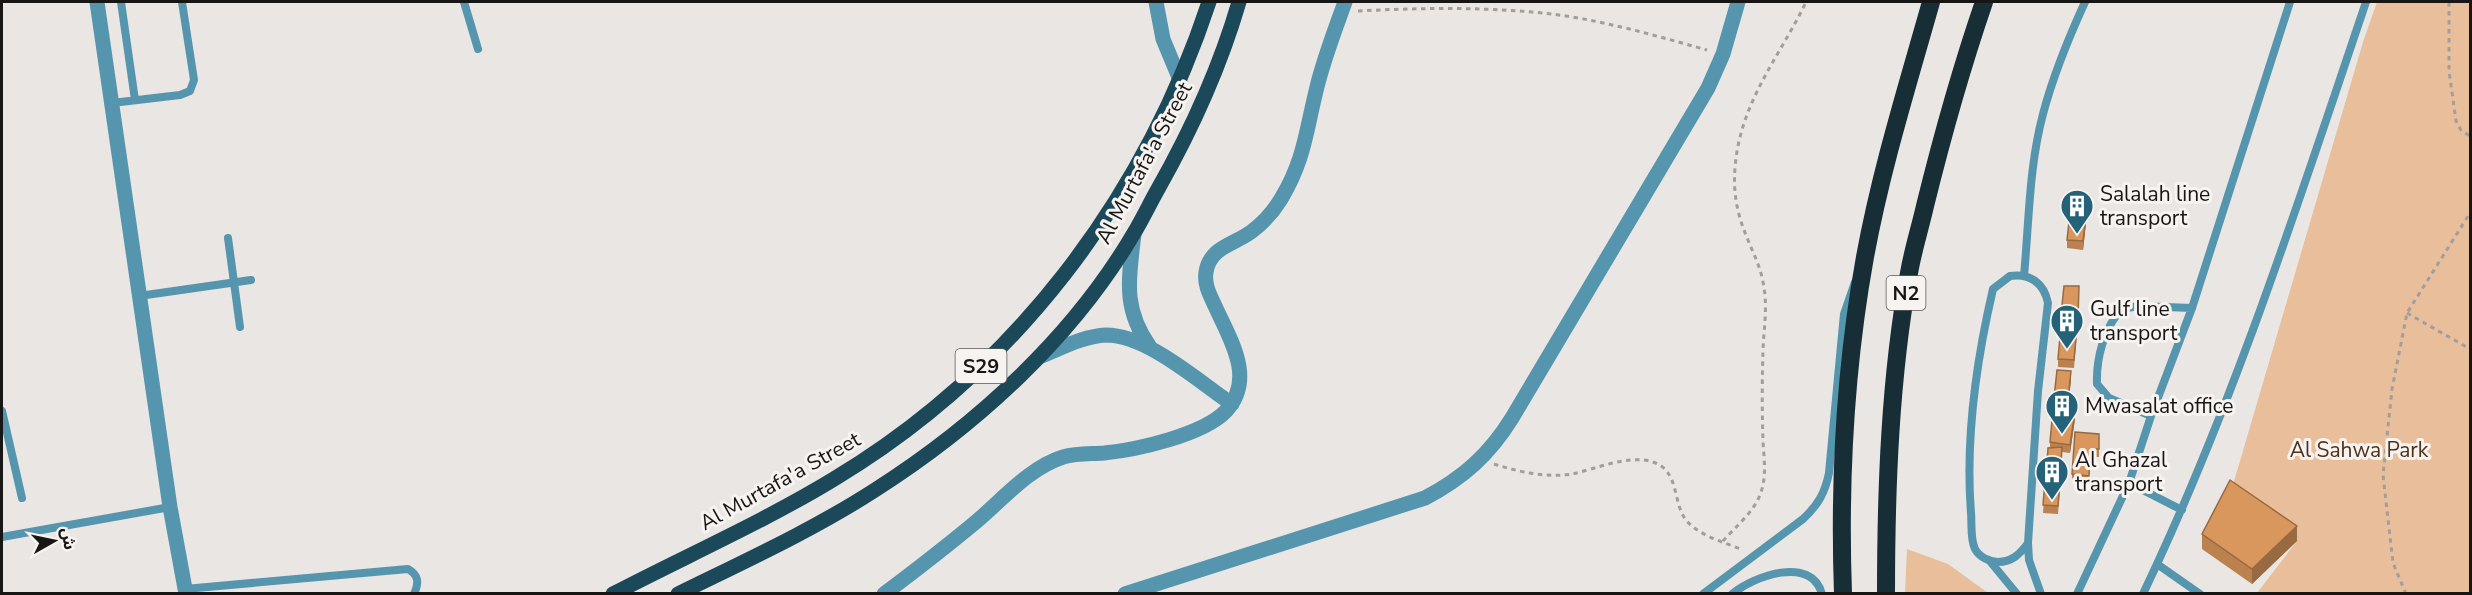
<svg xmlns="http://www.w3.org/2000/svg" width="2472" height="595" font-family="'Nunito Sans','Noto Sans Arabic',sans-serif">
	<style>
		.green { fill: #e9be9b }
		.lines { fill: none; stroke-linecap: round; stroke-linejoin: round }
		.path { stroke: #a19e9c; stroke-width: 3; stroke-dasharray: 4.5 4.5; stroke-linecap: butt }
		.lane { stroke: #5596ae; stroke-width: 8 }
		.street { stroke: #5596ae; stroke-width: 15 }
		.primary { stroke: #1b495a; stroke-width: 15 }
		.highway { stroke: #172e37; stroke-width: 18 }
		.wall { fill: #bb8250 }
		.shaded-wall { fill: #986a41 }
		.building { fill: #d9975d; stroke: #986a41; stroke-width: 1.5 }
		.labels { text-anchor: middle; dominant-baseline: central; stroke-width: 6; stroke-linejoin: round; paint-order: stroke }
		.shield { fill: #f6f3f0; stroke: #5a5857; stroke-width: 1.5 }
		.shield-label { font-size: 20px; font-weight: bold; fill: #171615 }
		.street-label { font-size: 21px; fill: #171615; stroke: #f6f3f0 }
		.poi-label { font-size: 21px; fill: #171615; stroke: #f6f3f0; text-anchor: start }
		.park-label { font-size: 21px; fill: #4e3219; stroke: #f6f3f0 }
	</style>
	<rect width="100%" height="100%" fill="#e9e6e3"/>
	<path class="green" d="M2377,2H2470V593H2257L2297,541L2230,495L2363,42Z
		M1907,549L1948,564L1988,593H1905Z"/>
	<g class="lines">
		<path class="path" d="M2449,2V71L2456,121L2461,130L2470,136
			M1358,11C1417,8 1474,7 1532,12C1592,17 1650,34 1707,50
			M2407,313L2470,349
			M1494,464C1519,472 1546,478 1572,474C1596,469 1629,454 1653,462C1680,471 1672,502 1686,520C1699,536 1724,542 1743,550
			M1723,541C1735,527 1753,513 1760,495C1767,477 1764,460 1763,441C1762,411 1762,380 1763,350C1764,326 1768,305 1763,282C1760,265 1752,251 1746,235C1737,214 1733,191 1735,168C1740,102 1779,58 1806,2
			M2406,594L2393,563L2383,475L2392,389L2407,313L2470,213"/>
		<path class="lane" d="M121,2L135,100
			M464,2L478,49
			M112,103L180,95L190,91L194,80L182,2
			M228,238L240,327
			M2010,276C2030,273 2044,283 2048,303L2038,391L2028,543C2020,554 2012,562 1998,562C1990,562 1979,557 1975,549C1970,539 1972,523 1971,513C1965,437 1976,362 1993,289Z
			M2024,276C2029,222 2029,166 2043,114C2053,76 2069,37 2085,2
			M139,296L251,280
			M2,411L22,498
			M2151,416L2109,398L2097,384C2096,359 2104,327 2122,309L2138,306L2192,308
			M2129,483L2182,510
			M2,537L170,507
			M2028,543L2029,560L2041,594
			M1989,560L2017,594
			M2157,564C2241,382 2302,191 2366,2
			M185,589L408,569C419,575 419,583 414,594
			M1703,594L1803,519C1818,505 1825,493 1829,473L1844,314L1855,282
			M1732,594C1754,576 1811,555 1822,594
			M2077,594L2129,483L2151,416L2192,308L2290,2
			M2143,594L2157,564L2200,594"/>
		<path class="street" d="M97,2L170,507L186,594
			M1156,2L1163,39L1180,80
			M1134,234C1129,278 1122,308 1150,347
			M1039,357C1060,349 1083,336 1106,335C1147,335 1198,381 1232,404
			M884,594C916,570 947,546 977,521C1004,498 1029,468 1063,457C1077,453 1090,454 1104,453C1136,450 1203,435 1226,411C1256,379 1230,339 1215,306C1210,295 1204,285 1206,272C1210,247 1233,245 1251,232C1263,223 1273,212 1281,199C1305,159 1306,130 1317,87C1324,58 1335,30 1345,2
			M1125,594L1425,498C1463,478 1489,455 1512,418L1708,88L1723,54L1738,2"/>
		<path class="primary" d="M613,594C686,556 765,521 834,479C1014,371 1144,199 1209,2
			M678,594C745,561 813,530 875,490C977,425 1073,337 1134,233C1143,218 1150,203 1158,189C1192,129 1220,67 1239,2"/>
		<path class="highway" d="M1843,594C1839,482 1845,368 1865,257C1881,170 1907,87 1931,2
			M1886,594C1886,487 1890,378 1909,273C1913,250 1920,228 1925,206C1942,137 1961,69 1984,2"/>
	</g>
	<path class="wall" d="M2086,223L2083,250L2067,248V240Z
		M2079,294L2078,325L2061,323V315Z
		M2077,334L2074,368L2058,367V359Z
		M2071,379L2068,407L2054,406V398Z
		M2075,419L2070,453L2062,452L2060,489L2058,514L2043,513L2048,448L2050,447V442Z
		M2099,434V457H2090L2089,484L2072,482V474Z
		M2202,534L2297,541L2252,584L2202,549Z"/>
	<path class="shaded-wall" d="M2086,215V223L2083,250V241Z
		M2071,371V379L2068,407V399Z
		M2075,411V419L2070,453V445Z
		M2297,526V541L2252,584V569Z"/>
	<path class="building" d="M2070,213L2086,215L2083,241L2067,240Z
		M2064,286H2079L2078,317L2061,315Z
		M2061,325L2077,326L2074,360L2058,359Z
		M2057,370L2071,371L2068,399L2054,398Z
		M2053,409L2075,411L2070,445L2050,442Z
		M2075,432L2099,434V449H2090L2089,476L2072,474Z
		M2062,447L2060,479L2046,478L2048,448Z
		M2045,480L2060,481L2058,506L2043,505Z
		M2230,480L2297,526L2252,569L2202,534Z"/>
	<defs>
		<g id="building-pin" transform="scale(1.725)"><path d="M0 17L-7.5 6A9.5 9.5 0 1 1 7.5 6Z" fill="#246279" stroke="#f6f3f0"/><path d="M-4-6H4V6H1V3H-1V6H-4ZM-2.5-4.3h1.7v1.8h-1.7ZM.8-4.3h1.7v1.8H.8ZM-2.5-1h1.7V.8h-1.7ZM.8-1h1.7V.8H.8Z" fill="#fff"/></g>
	</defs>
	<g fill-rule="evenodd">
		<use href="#building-pin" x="2077" y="206"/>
		<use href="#building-pin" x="2067" y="321"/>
		<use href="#building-pin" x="2062" y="406"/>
		<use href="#building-pin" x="2052" y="472"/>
	</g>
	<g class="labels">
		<g class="shield">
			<rect x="1886.5" y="276" width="39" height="34" rx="4.5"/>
			<rect x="955.5" y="349" width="51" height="34" rx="4.5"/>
		</g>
		<g class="shield-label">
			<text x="1906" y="293">N2</text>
			<text x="981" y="366">S29</text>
		</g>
		<g class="street-label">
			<text transform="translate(1144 163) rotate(-62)">Al Murtafa'a Street</text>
			<text transform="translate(780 481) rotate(-29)">Al Murtafa'a Street</text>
		</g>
		<g class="poi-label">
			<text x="2100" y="194">Salalah line<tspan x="2100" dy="24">transport</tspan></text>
			<text x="2090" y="309">Gulf line<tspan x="2090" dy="24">transport</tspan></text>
			<text x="2085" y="406">Mwasalat office</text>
			<text x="2075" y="460">Al Ghazal<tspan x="2075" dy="24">transport</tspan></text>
		</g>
		<g class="park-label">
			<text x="2359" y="450">Al Sahwa Park</text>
		</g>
	</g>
	<rect width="2472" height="595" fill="none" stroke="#171615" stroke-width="6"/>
	<g transform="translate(54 541) rotate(81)" stroke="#f6f3f0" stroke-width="4.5" paint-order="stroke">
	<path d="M0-4.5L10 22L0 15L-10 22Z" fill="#171615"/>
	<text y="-9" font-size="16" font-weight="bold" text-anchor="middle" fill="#171615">ش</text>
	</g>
</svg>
